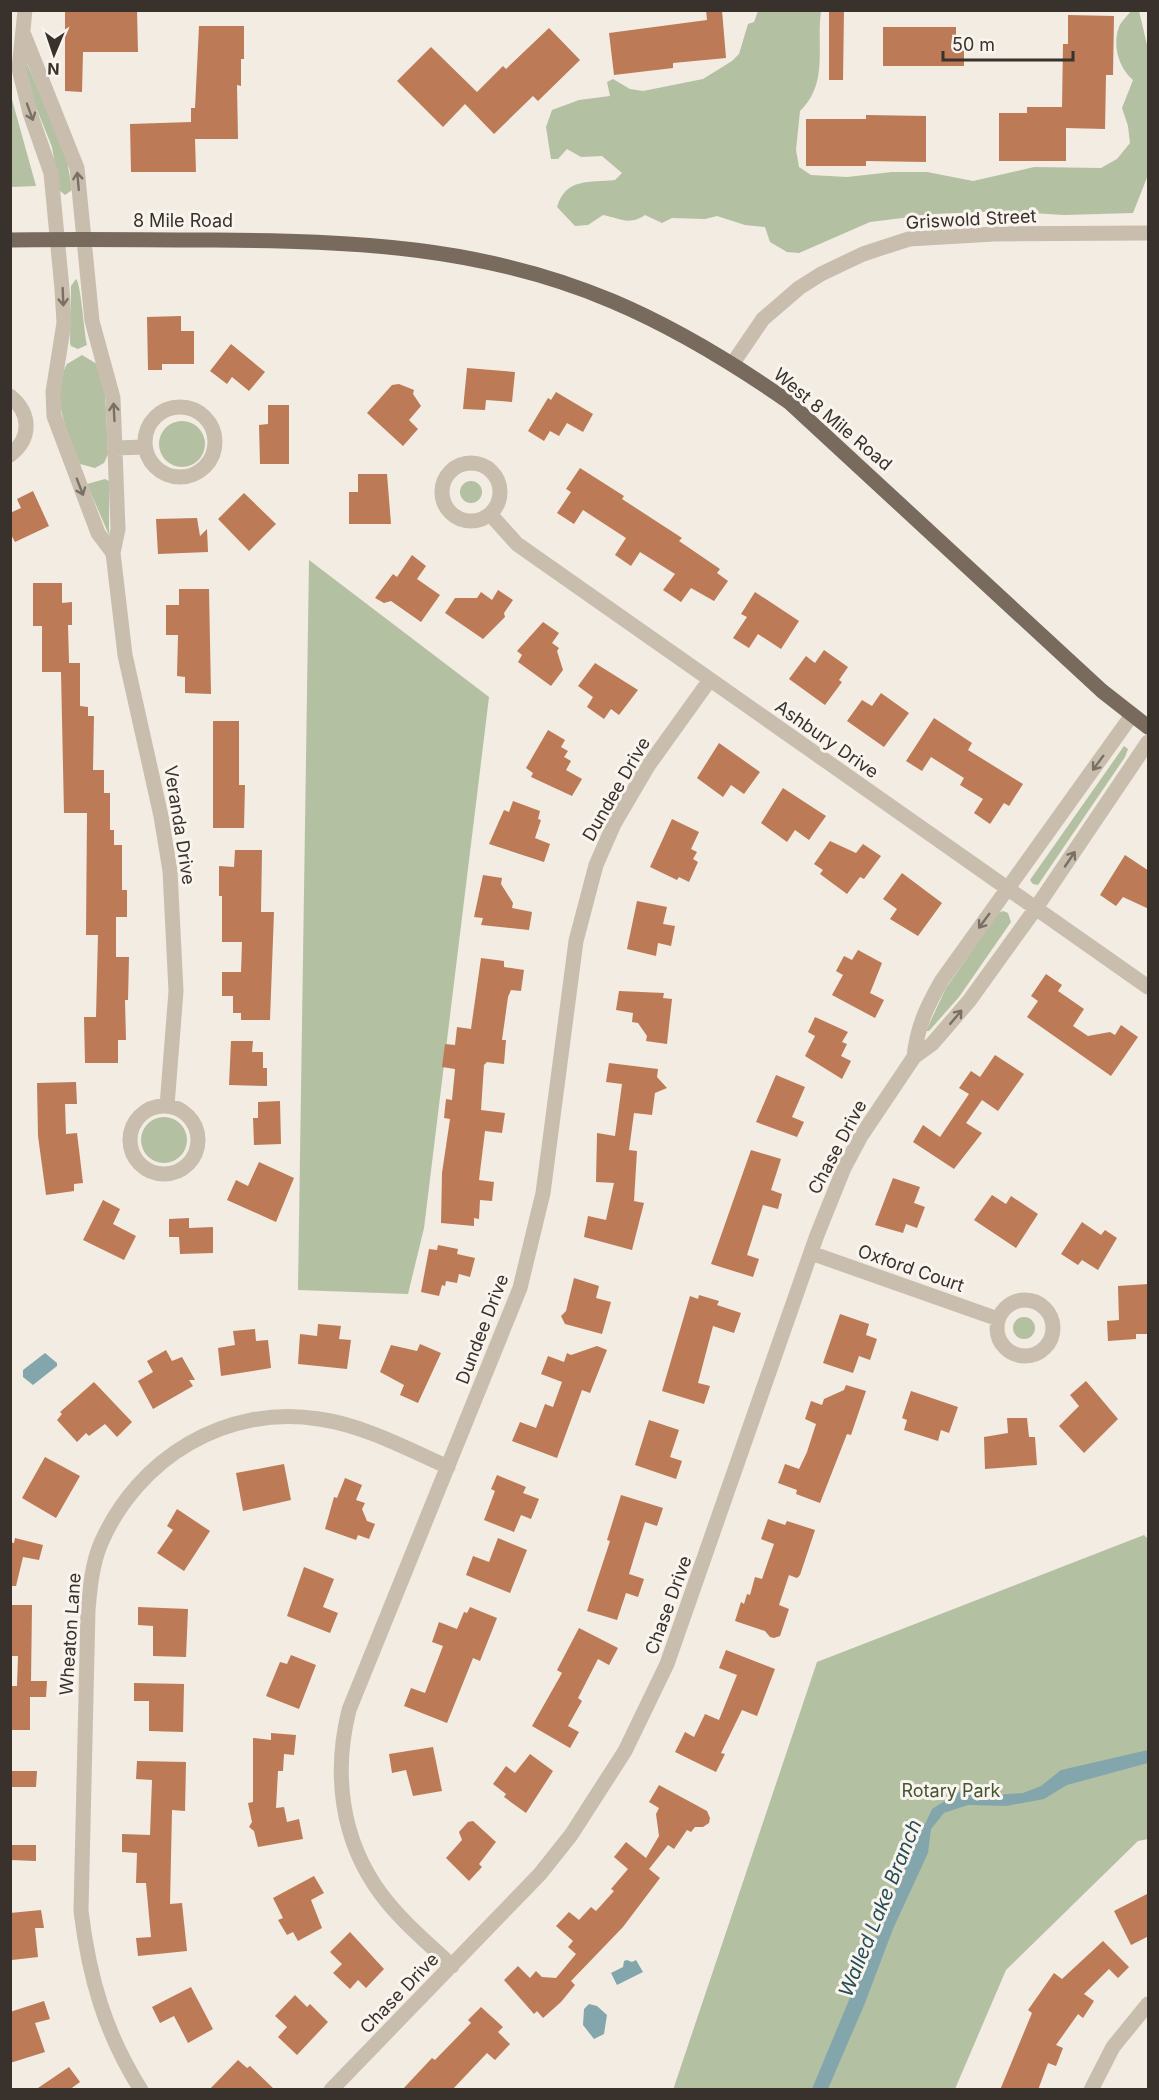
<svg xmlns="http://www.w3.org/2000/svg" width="1159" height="2100" font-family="Inter,sans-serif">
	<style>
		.green { fill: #b3c0a2 }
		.water { fill: #83a6ad }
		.building { fill: #bc7a56 }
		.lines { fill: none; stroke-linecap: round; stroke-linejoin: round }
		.minor { stroke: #c9beae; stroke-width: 15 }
		.major { stroke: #796a5e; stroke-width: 15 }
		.oneway { stroke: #7a7066 }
		.labels { text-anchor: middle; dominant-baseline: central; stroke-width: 6; stroke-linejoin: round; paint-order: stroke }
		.street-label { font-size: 18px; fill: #39312c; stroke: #f9f5ee }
		.park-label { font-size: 18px; fill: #445532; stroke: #f9f5ee }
		.water-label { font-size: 20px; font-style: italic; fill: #254e57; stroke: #f9f5ee }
	</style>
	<rect width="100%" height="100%" fill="#f2ece2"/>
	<path class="green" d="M758,11H821C816,47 829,83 800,111L796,150L799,167L811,175L847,177L892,172H927L973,181L1034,167L1101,168L1117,159L1130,143L1128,126L1122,108L1133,80C1119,68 1112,46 1119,27C1121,22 1127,16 1131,11H1139L1148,49V175L1133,213L1064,215L1000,211L935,214L870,222L799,253L787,252L770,242L765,227L745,225L717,216L705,219L672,218L662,223L645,215C629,226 619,218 603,215L588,225L575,226L557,207C566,177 590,183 615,180L622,173L602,156L581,157L567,149L558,159H551L546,127L552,110L579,100L610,96L607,82L613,79L630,89L643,91L703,79L732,61L739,54L748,24L754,22Z
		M25,59L66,154L72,190L65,195L59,190L52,147L28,87Z
		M11,96L36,186L11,187Z
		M76,279C81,283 84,333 87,345L78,349L71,346L70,343L71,286Z
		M82,355L97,364L105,392L108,454L104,463L95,468L80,464C68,434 49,396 67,364Z
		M159 444a23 23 0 1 1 46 0a23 23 0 1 1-46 0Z
		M105,479L109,481V535L87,484Z
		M460 492a11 11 0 1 1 22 0a11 11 0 1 1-22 0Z
		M309,560L489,697L424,1228L408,1294L298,1290Z
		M1124,746L1128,749L1125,757L1038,885L1033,884L1030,880Z
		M1003,911L1008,913L1011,922L959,997L929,1031H926L946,988L998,913Z
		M141 1140a23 23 0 1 1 46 0a23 23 0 1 1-46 0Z
		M1013 1328a11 11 0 1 1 22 0a11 11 0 1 1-22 0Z
		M1144,1535L1148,1539V1839L1138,1841L1006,1970L955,2089L673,2090L817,1662Z"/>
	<path class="water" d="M45,1353L57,1363V1366L33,1385L23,1377V1370Z
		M1148,1750V1763L1067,1785L1044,1799L1006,1806L968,1805L944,1813L931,1829L928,1853L893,1929L865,2003L828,2089H812L898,1882L932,1809L964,1789H983L995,1795L1023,1793L1041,1786L1061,1770Z
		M627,1960L632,1962L636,1960L643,1972L617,1985L611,1973L623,1967L624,1961Z
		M589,2004L597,2006L607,2015L604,2034L594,2039L583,2025L584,2009Z"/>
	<path class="building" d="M65,10H137L138,52H83L82,92L65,91Z
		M706,10H722L726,58L673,63V68L614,75L609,33L707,20Z
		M829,10H844L843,80H829Z
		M1068,15L1114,16L1113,75H1106L1105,129L1066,128V161H999V113H1027V107H1062L1063,44H1068Z
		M199,26H244V59H241V86L237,85L238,139H195L196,172H131L130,124L191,122V108H195Z
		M883,27H956V49H964V66H883Z
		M549,28L580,60L538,101L533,96L494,134L465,104L443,127L397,81L431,47L477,92L503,66L506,69Z
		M866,115L926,116V162L866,161V166H806V119H866Z
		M181,316V331H194V364H162V370H148L147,317Z
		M231,344L265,372L249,391L232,377L227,384L210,371Z
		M467,368L515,372L512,402L486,400L485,410L463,409Z
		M399,384L414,390L413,394L421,406L409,420L418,429L403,446L367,413L392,385Z
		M556,392L593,414L583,432L567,423L559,436L550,431L544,441L528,431L548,398L551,400Z
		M268,405H289V464H260L259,425L268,424Z
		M580,468L624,496L622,499L682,538L679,541L720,569L717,573L728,581L714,601L691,588L681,602L663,590L675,574L640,552L631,566L615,555L626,538L583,510L574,524L557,513L571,492L566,489Z
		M358,474H387L391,524H349V492H358Z
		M33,491L49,526L15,542L10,533V513L21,508L17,499Z
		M244,493L276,524L249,551L218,519Z
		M197,518L200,536L207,529L208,552L158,554L156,519Z
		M412,555L426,566L417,579L440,595L421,622L391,601L384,603L375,598L393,574L397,577Z
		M33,583H62V603L72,602V625H68L69,663H80V706L88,707V716H94L93,770H104V793H110V830H114V845H122V890H127V917H116V957H129L128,1000H125L126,1040H118V1063H85L84,1017H96L98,935H86L87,813H64L61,672H42V626H33Z
		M179,589H209L211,694L185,693V677L177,676L178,635H166V605H179Z
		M498,590L513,600L504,613L505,617L483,639L445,613L455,598H477L481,592L492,600Z
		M755,592L799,621L781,649L758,634L749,648L733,638L747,617L741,614Z
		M543,622L559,633L552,643L559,648L557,651L563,670L551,686L518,662L522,655L517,651Z
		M824,650L848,667L839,680L842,682L825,705L789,679L806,656L815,663Z
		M595,663L638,690L619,715L611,709L604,719L587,707L593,697L578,686Z
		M881,693L909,713L884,747L847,721L862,700L872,706Z
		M934,718L972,743L968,750L1023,784L1009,806L1004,803L990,824L974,813L983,799L960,785L964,778L931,757L922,771L906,761Z
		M213,721H239V785H245L244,828H213Z
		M548,730L565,740L561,747L568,751L564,757L571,761L566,770L582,779L572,796L531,777L533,773L526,768Z
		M719,743L760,772L744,794L731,785L723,797L697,778Z
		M783,788L826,816L809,840L795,830L787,842L761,823Z
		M513,801L540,811L538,819L541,820L535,838L550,844L544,862L489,844L504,810L509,812Z
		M672,819L699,832L691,849L697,852L693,859L698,862L689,882L679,877L677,880L650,867Z
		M830,841L856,853L863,844L881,856L864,879L860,877L847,894L820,874L823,870L814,864Z
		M235,850H262L261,912H274L270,1020H241V1013H233V996H222V972H241L242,942H222V896H219V866L234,867Z
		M1125,855L1149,871V909L1123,897L1116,906L1100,895Z
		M902,873L942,903L918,936L890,919L897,909L883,899Z
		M483,875L502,878L501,884L513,903L512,908L532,912L529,930L481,925L483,918L474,917Z
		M637,901L667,907L663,924L675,926L671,946L658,943L656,956L627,949Z
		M858,950L882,963L870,993L884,1000L875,1018L832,995L843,975L836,971L844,956L852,960Z
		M481,958L504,961V967L524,970L521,991L511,990L508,997L502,1040H506L504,1064L487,1062L484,1065L481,1110L505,1113L502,1133L485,1131L479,1180L494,1182L492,1201L480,1200L479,1219L474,1218V1226L441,1223L442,1173L450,1119L444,1118L446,1099L452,1100L455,1069L442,1067L445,1044L455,1045L457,1027L471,1029Z
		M1046,974L1062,985L1058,991L1084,1009L1073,1026L1088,1036L1110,1032L1115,1035L1121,1025L1138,1037L1111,1076L1027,1017L1038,1001L1031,996Z
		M619,991L664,993L663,998L672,999L667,1044L646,1041L647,1036L638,1023L632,1022L633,1013L616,1010Z
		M815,1017L848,1032L842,1042L847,1044L841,1056L851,1061L842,1079L805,1056L815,1036L808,1032Z
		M231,1041H253L252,1052H263V1068H267V1086L229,1085Z
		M995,1055L1024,1074L998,1111L982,1100L966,1123L982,1133L954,1169L913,1142L923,1125L940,1137L969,1094L959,1088L971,1071L980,1077Z
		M609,1063L658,1069L657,1077L667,1088L655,1093L652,1115L634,1113L629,1150L637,1151L634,1201L644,1203L632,1250L584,1237L588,1216L606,1220L614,1183L596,1182L597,1133L615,1136L622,1084L606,1082Z
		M776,1075L805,1087L792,1117L804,1122L797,1137L756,1122Z
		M76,1082L77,1104H65L66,1134L77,1133L83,1183L74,1184V1191L46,1195L38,1136L37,1083Z
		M280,1101L281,1144L254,1145L253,1118H258V1102Z
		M751,1150L781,1159L771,1190L782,1194L778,1209L763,1205L747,1255L759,1259L753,1277L711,1264Z
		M259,1162L294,1178L276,1222L227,1200L236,1180L248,1186Z
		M893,1178L920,1187L914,1203L925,1207L917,1228L906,1224L903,1233L875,1225Z
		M992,1195L1006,1204L1011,1196L1038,1214L1016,1248L974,1220Z
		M103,1200L120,1209L113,1224L136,1236L124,1260L83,1240Z
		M189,1218V1228L213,1227V1253L180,1254L179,1237H169V1219Z
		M1082,1222L1101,1235L1105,1230L1117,1238L1098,1270L1082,1260L1078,1265L1061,1254Z
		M438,1245L458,1249L457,1254L475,1258L470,1277L459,1274L457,1283L446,1281L445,1286L442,1285L439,1296L421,1292L429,1249L437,1250Z
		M574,1278L599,1286L596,1298L611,1302L602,1334L565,1324L561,1316L566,1311Z
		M1148,1284L1149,1334H1136V1339L1108,1341L1107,1321L1119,1320L1118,1286Z
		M699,1295L719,1301L717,1305L741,1313L734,1333L713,1326L698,1383L710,1386L704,1404L662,1391L690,1296L698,1299Z
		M840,1314L869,1324L866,1335L877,1339L870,1360L859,1356L853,1373L823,1363Z
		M318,1324L341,1326L339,1339L351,1340L347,1369L298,1364L300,1334L317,1336Z
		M255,1329L256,1341L268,1340L271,1368L221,1376L218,1348L235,1345L233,1331Z
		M420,1344L441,1353L418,1403L400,1395L404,1385L380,1372L391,1345L417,1351Z
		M597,1346L607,1350L590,1393L582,1390L557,1458L512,1441L520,1422L536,1428L545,1404L553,1407L562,1382L541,1374L548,1356L564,1362L567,1353L571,1355Z
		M166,1350L172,1361L182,1357L195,1380H189L193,1386L153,1409L138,1381L153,1372L147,1361Z
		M1086,1381L1118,1419L1084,1453L1059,1426L1079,1406L1070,1395Z
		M94,1382L132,1422L117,1437L105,1424L89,1436L86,1433L77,1442L57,1420L62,1414L60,1412Z
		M846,1385L866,1391L851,1435L847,1434L820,1503L796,1494L797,1490L778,1483L785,1464L799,1469L807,1452L816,1424L805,1419L811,1401L822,1405L824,1399L844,1390Z
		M911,1391L958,1407L949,1433L941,1430L938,1441L904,1430L907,1420L902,1418Z
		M1007,1418H1027L1029,1437H1035L1037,1465L985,1469L984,1437L1008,1433Z
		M649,1420L679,1430L670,1457L682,1461L676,1479L635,1465Z
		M45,1457L80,1476L56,1518L22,1498Z
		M284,1464L291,1500L243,1511L236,1473Z
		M497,1475L526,1487L523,1493L539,1499L531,1519L521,1515L514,1532L484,1520L495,1491L491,1489Z
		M345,1478L362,1485L356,1500L365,1503L362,1509L367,1521L375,1524L369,1539L358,1535L356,1540L325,1529L334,1497L337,1498Z
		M621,1495L663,1508L657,1526L645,1522L629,1574L644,1579L638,1597L626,1593L617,1620L587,1611L610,1541L607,1540Z
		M177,1509L210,1531L184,1571L157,1553L173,1530L167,1526Z
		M768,1519L785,1525L787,1521L815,1530L800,1575L797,1578L789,1575L779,1605L789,1609L780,1636L774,1638L770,1637L765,1631L735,1621L741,1602L744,1604L747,1594L750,1595L755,1577L762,1579L774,1544L761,1539Z
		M15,1538L43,1545L39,1560L23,1557L16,1586H10V1542L14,1543Z
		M498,1538L527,1550L510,1593L466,1575L473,1556L489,1562Z
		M304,1567L334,1579L323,1607L338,1613L330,1633L287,1616Z
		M10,1605H32L31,1681H47L46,1697H30V1730H11L10,1686H17L18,1656H10Z
		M138,1607L188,1609L186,1657L153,1656V1626L138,1625Z
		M470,1607L497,1618L480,1661L473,1658L447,1723L404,1706L411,1688L425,1693L443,1646L432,1642L439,1622L457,1629L464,1612L467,1613Z
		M579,1628L618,1648L609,1665L598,1659L578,1698L582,1701L568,1726L579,1732L570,1748L532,1726L562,1673L557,1670Z
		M726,1650L775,1669L757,1716L742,1710L721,1753L725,1754L716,1772L675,1752L685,1732L694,1737L705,1714L719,1720L737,1675L719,1668Z
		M291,1655L316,1665L299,1709L266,1696L280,1662L287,1664Z
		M134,1683L184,1684L183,1732L149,1731V1701H134Z
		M271,1733L296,1735L294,1755L284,1754L283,1771H278L276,1808L284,1807L287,1822L299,1819L303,1839L258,1847L254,1831L249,1827L252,1822L248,1803L253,1802V1738L271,1740Z
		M433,1747L442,1791L413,1796L406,1770L392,1773L389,1754Z
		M530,1754L553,1771L526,1813L504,1797L506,1794L493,1784L506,1766L515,1773Z
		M137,1761L186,1762L185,1811L172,1810L170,1904L182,1903L187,1951L138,1956L136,1938L151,1937L146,1883H136L137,1853L122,1852V1834L150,1835L152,1780L136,1779Z
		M10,1771H37L36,1787H10Z
		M659,1785L707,1811L710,1818L709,1823L703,1827H695L691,1832L687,1830L674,1849L668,1845L649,1869L660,1878L623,1927L571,1981L575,1985L561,2002L543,2018L537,2011L534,2014L504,1980L518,1966L530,1978L536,1971L542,1977L556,1978L576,1954L568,1947L573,1941L556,1926L569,1912L579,1920L591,1907L596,1911L614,1891L611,1889L628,1869L614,1857L626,1842L646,1858L659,1836L656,1814L659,1808L649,1802Z
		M473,1821L496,1842L479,1864L482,1867L469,1881L446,1858L462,1840L459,1832L468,1822Z
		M10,1845H36V1861L10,1860Z
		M314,1876L324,1893L311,1900L322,1928L298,1941L293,1932L287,1935L278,1920L283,1918L273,1898Z
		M1149,1893V1936L1131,1945L1114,1911Z
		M41,1910L44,1928H35L38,1957L12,1960L10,1913Z
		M350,1932L384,1969L366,1988L358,1980L350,1989L333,1973L342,1964L330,1952Z
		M1103,1941L1129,1967L1118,1978L1109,1969L1084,1994L1094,2001L1083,2018L1078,2014L1056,2045L1063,2048L1056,2066L1048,2063L1038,2090H1000L1032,2013L1028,2010L1054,1973L1062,1979Z
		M191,1987L213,2029L188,2043L174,2016L160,2023L152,2007Z
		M295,1995L307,2007L310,2004L328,2022L297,2055L278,2037L287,2027L275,2016Z
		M44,2001L50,2019L35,2023L45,2052L10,2063V2012Z
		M481,2007L503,2027L498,2032L510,2044L495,2060L487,2053L452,2090H402L432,2058L435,2060L471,2023L468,2020Z
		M238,2060L247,2068L250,2066L275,2090H209Z
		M69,2067L80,2082L69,2090H35Z"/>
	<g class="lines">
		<path class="minor" d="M25,10L19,69L30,113L51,173L62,289L64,323L53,392L54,416L98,533L113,553
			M24,35L77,168L92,321L113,398L118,529L113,553L125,655L161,816L170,871L176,991L167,1106
			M733,363L763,319L799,288L821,274L863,254L909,239L994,234L1148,233
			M10,396C31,413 32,438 10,455
			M145 442a35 35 0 1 1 70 0a35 35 0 1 1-70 0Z
			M115,448L145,447
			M442 492a29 29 0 1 1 58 0a29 29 0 1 1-58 0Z
			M490,514L517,544L1148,987
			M914,1057C917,1027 927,1006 942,980L1132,715
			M130 1140a34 34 0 1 1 68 0a34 34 0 1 1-68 0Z
			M811,1253L998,1319
			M997 1328a28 28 0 1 1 56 0a28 28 0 1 1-56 0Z
			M452,1966C428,1943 401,1921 381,1894C341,1840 333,1774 349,1710L520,1288L543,1193L576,941L596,865L614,824L648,766L709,681
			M141,2090C105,2033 89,1977 81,1911L88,1610C90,1588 92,1564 101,1543C138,1458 226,1404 319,1419C363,1425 408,1449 448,1467
			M331,2090L540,1874L571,1835L625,1751L667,1664L817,1235L844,1168L861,1136L914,1057L932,1044L969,1001L1036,908L1148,742
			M1091,2090L1113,2047L1148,2004"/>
		<path class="major" d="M10,240C79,239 147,240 215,240C354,241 482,246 612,301C676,328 733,363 789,402L1102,691L1148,727"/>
	</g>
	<defs><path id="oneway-shaft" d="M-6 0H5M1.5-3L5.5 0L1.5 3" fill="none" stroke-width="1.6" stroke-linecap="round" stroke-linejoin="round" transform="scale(1.5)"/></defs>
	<g class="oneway">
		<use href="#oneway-shaft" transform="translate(30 112) rotate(70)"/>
		<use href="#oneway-shaft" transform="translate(78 181) rotate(-95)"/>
		<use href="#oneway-shaft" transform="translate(63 297) rotate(88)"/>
		<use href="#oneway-shaft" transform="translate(114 412) rotate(-93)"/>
		<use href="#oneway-shaft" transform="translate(80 487) rotate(69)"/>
		<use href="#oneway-shaft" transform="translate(1098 763) rotate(126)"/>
		<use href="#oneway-shaft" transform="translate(1070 859) rotate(-56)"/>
		<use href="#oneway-shaft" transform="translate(984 921) rotate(126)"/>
		<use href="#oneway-shaft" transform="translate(956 1017) rotate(-50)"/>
	</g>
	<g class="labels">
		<g class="street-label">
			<text transform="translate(971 219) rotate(-3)">Griswold Street</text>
			<text x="183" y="220">8 Mile Road</text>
			<text transform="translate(833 419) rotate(40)">West 8 Mile Road</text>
			<text transform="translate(827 739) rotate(35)">Ashbury Drive</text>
			<text transform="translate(616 789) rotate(-60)">Dundee Drive</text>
			<text transform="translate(180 825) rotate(81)">Veranda Drive</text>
			<text transform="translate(837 1147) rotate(-62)">Chase Drive</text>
			<text transform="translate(911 1268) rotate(19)">Oxford Court</text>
			<text transform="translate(482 1329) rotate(-69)">Dundee Drive</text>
			<text transform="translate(668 1605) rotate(-70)">Chase Drive</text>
			<text transform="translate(70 1634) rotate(-86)">Wheaton Lane</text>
			<text transform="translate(399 1993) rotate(-46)">Chase Drive</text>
		</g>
		<g class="park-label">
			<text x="951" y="1790">Rotary Park</text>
		</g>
		<g class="water-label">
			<text transform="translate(880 1908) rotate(-68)">Walled Lake Branch</text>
		</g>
	</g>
	<rect width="1159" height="2100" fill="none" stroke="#39312c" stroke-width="24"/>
	<g transform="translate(54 54) rotate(182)" stroke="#f9f5ee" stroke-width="4.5" paint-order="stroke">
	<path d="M0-4.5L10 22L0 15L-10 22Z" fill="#39312c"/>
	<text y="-9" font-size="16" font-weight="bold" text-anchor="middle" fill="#39312c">N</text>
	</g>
	<path d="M943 51v9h130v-9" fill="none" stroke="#39312c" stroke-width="3"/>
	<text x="952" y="51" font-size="18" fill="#39312c" stroke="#f9f5ee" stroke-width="4.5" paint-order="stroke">50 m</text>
</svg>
